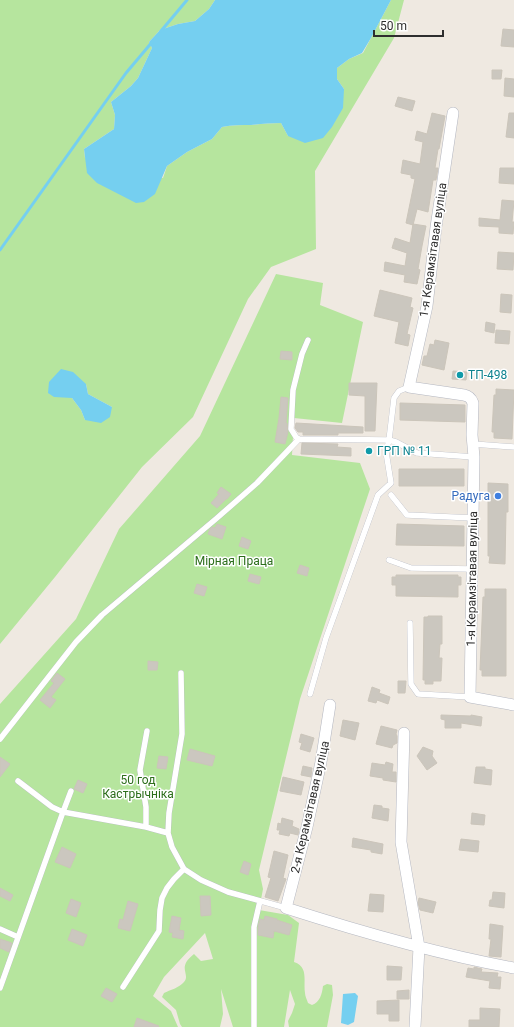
<svg xmlns="http://www.w3.org/2000/svg" width="514" height="1027" font-family="Roboto,sans-serif">
	<style>
		.green { fill: #b6e59e; fill-rule: evenodd }
		.water { fill: #75cff0 }
		.lines { fill: none; stroke-linecap: round; stroke-linejoin: round }
		.stream { stroke: #75cff0; stroke-width: 3 }
		.building { fill: #cbc7bf; stroke: #cbc5ba }
		.lane-casing { stroke: #b4b7c1; stroke-width: 6 }
		.street-casing { stroke: #b4b7c1; stroke-width: 12 }
		.lane { stroke: #fff; stroke-width: 5.5 }
		.street { stroke: #fff; stroke-width: 11 }
		.culture-dot { fill: #0f9aa8; stroke: #fff; stroke-width: 1.5 }
		.shop-dot { fill: #3f7fe0; stroke: #fff; stroke-width: 1.5 }
		.labels { text-anchor: middle; dominant-baseline: central; stroke-width: 3; stroke-linejoin: round; paint-order: stroke }
		.street-label { font-size: 12px; fill: #2e2e2e; stroke: #fff }
		.culture-label { font-size: 12px; fill: #0d838f; stroke: #fff; text-anchor: start }
		.shop-label { font-size: 12px; fill: #366cbe; stroke: #fff; text-anchor: end }
		.park-label { font-size: 12px; fill: #2c6e1b; stroke: #fff }
	</style>
	<rect width="100%" height="100%" fill="#efe9e1"/>
	<path class="green" d="M0,0H215L209,9L195,21L178,24L160,30L149,42L152,48L138,78L131,86L111,102L115,115L114,129L84,149L85,158L163,178L167,166L187,152L212,139L222,127C232,125 242,125 252,125C261,124 271,123 281,123L288,136L344,89L337,79V68L349,59L363,53L371,38L391,0H404L394,38L315,171L316,249L271,267L248,299L193,417L142,467L55,577L0,644ZM86,384L88,394L112,407L85,420L81,410L72,398Z
		M276,274L323,283L320,305L363,322L342,423L294,418L292,455L360,463L370,489L300,699L259,870L263,889L259,910L288,915L299,923L294,962C309,967 303,981 305,993C305,996 307,1000 308,1003L312,1005C320,1002 322,994 323,986L327,984L332,985L333,995L327,1027H289L288,1021L292,1013L295,1004L290,990L284,1027H233L221,989L223,1014L220,1027H182L180,1024L176,1010L162,997L164,993C170,990 179,988 184,982C191,974 176,968 194,954L201,961L213,959L205,933L164,977L153,996L171,1011L178,1027H0V704L76,619L119,529L200,436Z"/>
	<path class="water" d="M215,0H391L371,38L362,53L349,59L337,68V79L344,89L343,108L332,127L323,138L305,143L288,136L281,123C271,123 261,124 251,125C242,125 232,125 222,127L212,139L187,152L167,166L155,194L144,202L136,203L97,183L87,173L84,149L114,129L115,115L111,102L131,86L138,78L152,48L149,42L160,30L178,24L195,21L209,9Z
		M61,369L73,372L86,384L88,394L112,407L110,417L101,423L85,420L81,410L72,398L54,397L48,393L49,382Z
		M355,993L358,996L354,1022L348,1025L341,1023L343,994Z"/>
	<g class="lines">
		<path class="stream" d="M161,31L187,0
			M0,250L126,73L153,41"/>
	</g>
	<path class="building" d="M503,29L514,30V47L501,46Z
		M492,70H502L501,79H492Z
		M505,78L514,79V97L504,96Z
		M398,97L415,101L412,111L395,106Z
		M432,113L445,116L439,149H438L435,168H438L436,180H433L428,212L417,209L413,225L406,223L415,179L411,178V175L401,173L403,160L420,164L423,142L415,140L417,131L427,134Z
		M509,113H514V138L506,137Z
		M500,168H514V184L499,183Z
		M502,200L514,201L512,222H514L513,234L499,233V227L479,226V218L500,220Z
		M413,224L426,226L422,246L418,269L420,270L417,284L404,282L405,275L384,271L385,262L405,266L407,253L392,248L395,238L410,243Z
		M498,252L514,253L513,270L497,269Z
		M380,290L412,298L410,307L413,308L407,334L410,335L408,346L395,343L399,322L374,316Z
		M501,294L512,295L511,313L500,312Z
		M486,322L495,324L494,333L485,331Z
		M496,330L510,331L509,344L495,343Z
		M435,340L449,343L444,370L422,365L424,356H427L430,344L434,345Z
		M281,351L292,352V360L280,359Z
		M453,371L467,372L466,380L452,379Z
		M349,383H377L375,431H365V396L349,395Z
		M496,389L514,390L512,439L494,438V432H492L494,395H496Z
		M281,397L288,398L286,423H287L288,432L285,444L275,442L279,418Z
		M400,403L465,405V422L400,420Z
		M296,423L363,427V433H338V435H303V432H298L295,428Z
		M302,443L338,444L337,447L351,448V456L301,454Z
		M399,469H464V486H399Z
		M488,483L508,484V512H506L505,564L489,563L490,556H488Z
		M221,487L231,494L227,499H226L217,508L211,503L219,494L217,493Z
		M217,524L226,527L222,539L208,534L210,529L212,527L215,528Z
		M397,524L464,526V546L396,545Z
		M242,537L251,541L248,549L239,546Z
		M300,565L309,568L307,576L297,573Z
		M250,574L261,577L259,584L248,581Z
		M396,575H458V577H461V585H458V597L396,596V585H392V577H396Z
		M197,584L207,587L204,596L194,593Z
		M485,589H506V676H482V670H480L483,597H485Z
		M428,616H442V644H440L439,658H442L441,681H433V684H425V680H423L424,617H428Z
		M148,661L158,662L157,670H148Z
		M57,673L65,679L51,697L56,700L50,708L40,700L54,683L51,681Z
		M398,681H406L405,693H398Z
		M372,687L380,690L379,693L390,697L388,704L377,700L376,703L368,701Z
		M441,715L471,716V715L482,717L481,726L461,723V728H445V720L441,719Z
		M343,720L359,723L355,740L340,736Z
		M381,726L397,730L396,734L397,736V743L393,745L392,748L376,744Z
		M301,734L314,738L310,752L300,749L302,743L299,742Z
		M423,747L433,751L432,756L437,763L427,770L417,756Z
		M190,749L215,756L212,766L187,760Z
		M159,756L168,757L166,769L157,768Z
		M0,757L10,764L0,777Z
		M386,762L393,764L392,772H396V782L383,780V778L370,776L372,763L385,765Z
		M303,766L312,768L311,777L301,775Z
		M476,767H485V769L492,770L491,785L474,783Z
		M283,777L304,782L301,795L280,791Z
		M78,780L87,784L83,793L74,789Z
		M374,805L382,806V808L389,809L388,821L372,818Z
		M472,813L485,815L484,825L471,824Z
		M282,818L293,821L292,826L299,829L298,835L290,833L289,836L279,834L280,830H277L278,823L281,824Z
		M353,838L383,844L382,854L371,852V850L352,847Z
		M461,839L479,841L478,852L459,850Z
		M62,847L76,854L70,868L55,862Z
		M274,851L288,855L283,878L286,879L278,901L265,897L271,878L268,877Z
		M244,861L251,864L248,875L240,872Z
		M0,888L13,895L10,901L0,896Z
		M493,892L505,893L504,908L489,906L490,900H492Z
		M370,894L384,895L383,912L368,911Z
		M200,896H210L211,915L201,916Z
		M419,898L436,902L433,913L420,910L418,903Z
		M71,899L81,903L76,917L66,913Z
		M128,901L138,904L130,931L118,928L120,919L123,920Z
		M172,916L181,918L179,930L184,931L183,939L172,937L173,933L169,932Z
		M265,916L277,919V920L292,925L289,935L274,931L273,938L258,935V927L260,919L264,920Z
		M490,924L503,926L501,957L489,956L491,939H489Z
		M72,929L87,935L83,946L68,940Z
		M0,939L12,943L9,952L0,948Z
		M387,966L402,967L401,980H387Z
		M474,967L482,969L481,972L498,973L497,977H501L500,989L489,988L490,981L466,977L468,968L474,969Z
		M106,988L117,994L112,1002L101,996Z
		M409,990V999H397V991Z
		M399,1000V1021H389V1014H377V1001Z
		M480,1008L500,1009L499,1027H469V1020H480Z
		M137,1018L159,1026L158,1027H134Z"/>
	<g class="lines">
		<g class="lane-casing">
			<path id="lane" d="M308,340L302,354L293,390L291,429L296,437L299,439L389,440L396,442L417,453L474,457
				M473,444L514,447
				M391,495L407,515L473,518
				M389,560L411,568L472,569
				M410,623L411,684L418,694L470,697
				M181,673L182,734L169,813L168,833L172,847L184,869L201,880L228,892L286,908
				M310,694L326,638L378,495L391,483L386,452L389,440L394,398L399,391L409,387
				M147,731L140,770L146,807V827L168,833
				M0,739L76,642L102,615L217,518L257,483L299,439
				M18,781L52,807L63,812L71,791
				M0,929L18,937
				M123,987L159,931L160,910L162,898L167,888L174,879L184,869
				M0,988L63,812L146,827
				M254,1027V927L260,901"/>
		</g>
		<g class="street-casing">
			<path id="street" d="M453,113L436,227L427,306L409,387L464,395C469,396 471,398 473,403L472,435L474,457L470,697L514,705
				M330,705L321,762L307,827L286,908C361,932 437,954 514,968
				M404,733L401,842L419,947L415,1027"/>
		</g>
		<use href="#lane" class="lane"/>
		<use href="#street" class="street"/>
	</g>
	<g class="culture-dot">
		<circle cx="460" cy="375" r="4"/>
		<circle cx="369" cy="451" r="4"/>
	</g>
	<circle class="shop-dot" cx="498" cy="496" r="4"/>
	<g class="labels">
		<g class="street-label">
			<text transform="translate(433 250) rotate(-82)">1-я Керамзітавая вуліца</text>
			<text transform="translate(472 579) rotate(-89)">1-я Керамзітавая вуліца</text>
			<text transform="translate(310 807) rotate(-77)">2-я Керамзітавая вуліца</text>
		</g>
		<g class="culture-label">
			<text x="468" y="375">ТП-498</text>
			<text x="377" y="451">ГРП № 11</text>
		</g>
		<g class="shop-label">
			<text x="490" y="496">Радуга</text>
		</g>
		<g class="park-label">
			<text x="234" y="561">Мірная Праца</text>
			<text x="138" y="780">50 год<tspan x="138" dy="14">Кастрычніка</tspan></text>
		</g>
	</g>
	<path d="M374 30v6h69v-6" fill="none" stroke="#2e2e2e" stroke-width="2"/>
	<text x="380" y="30" font-size="12" fill="#2e2e2e" stroke="#ffffff" stroke-width="3" paint-order="stroke">50 m</text>
</svg>
